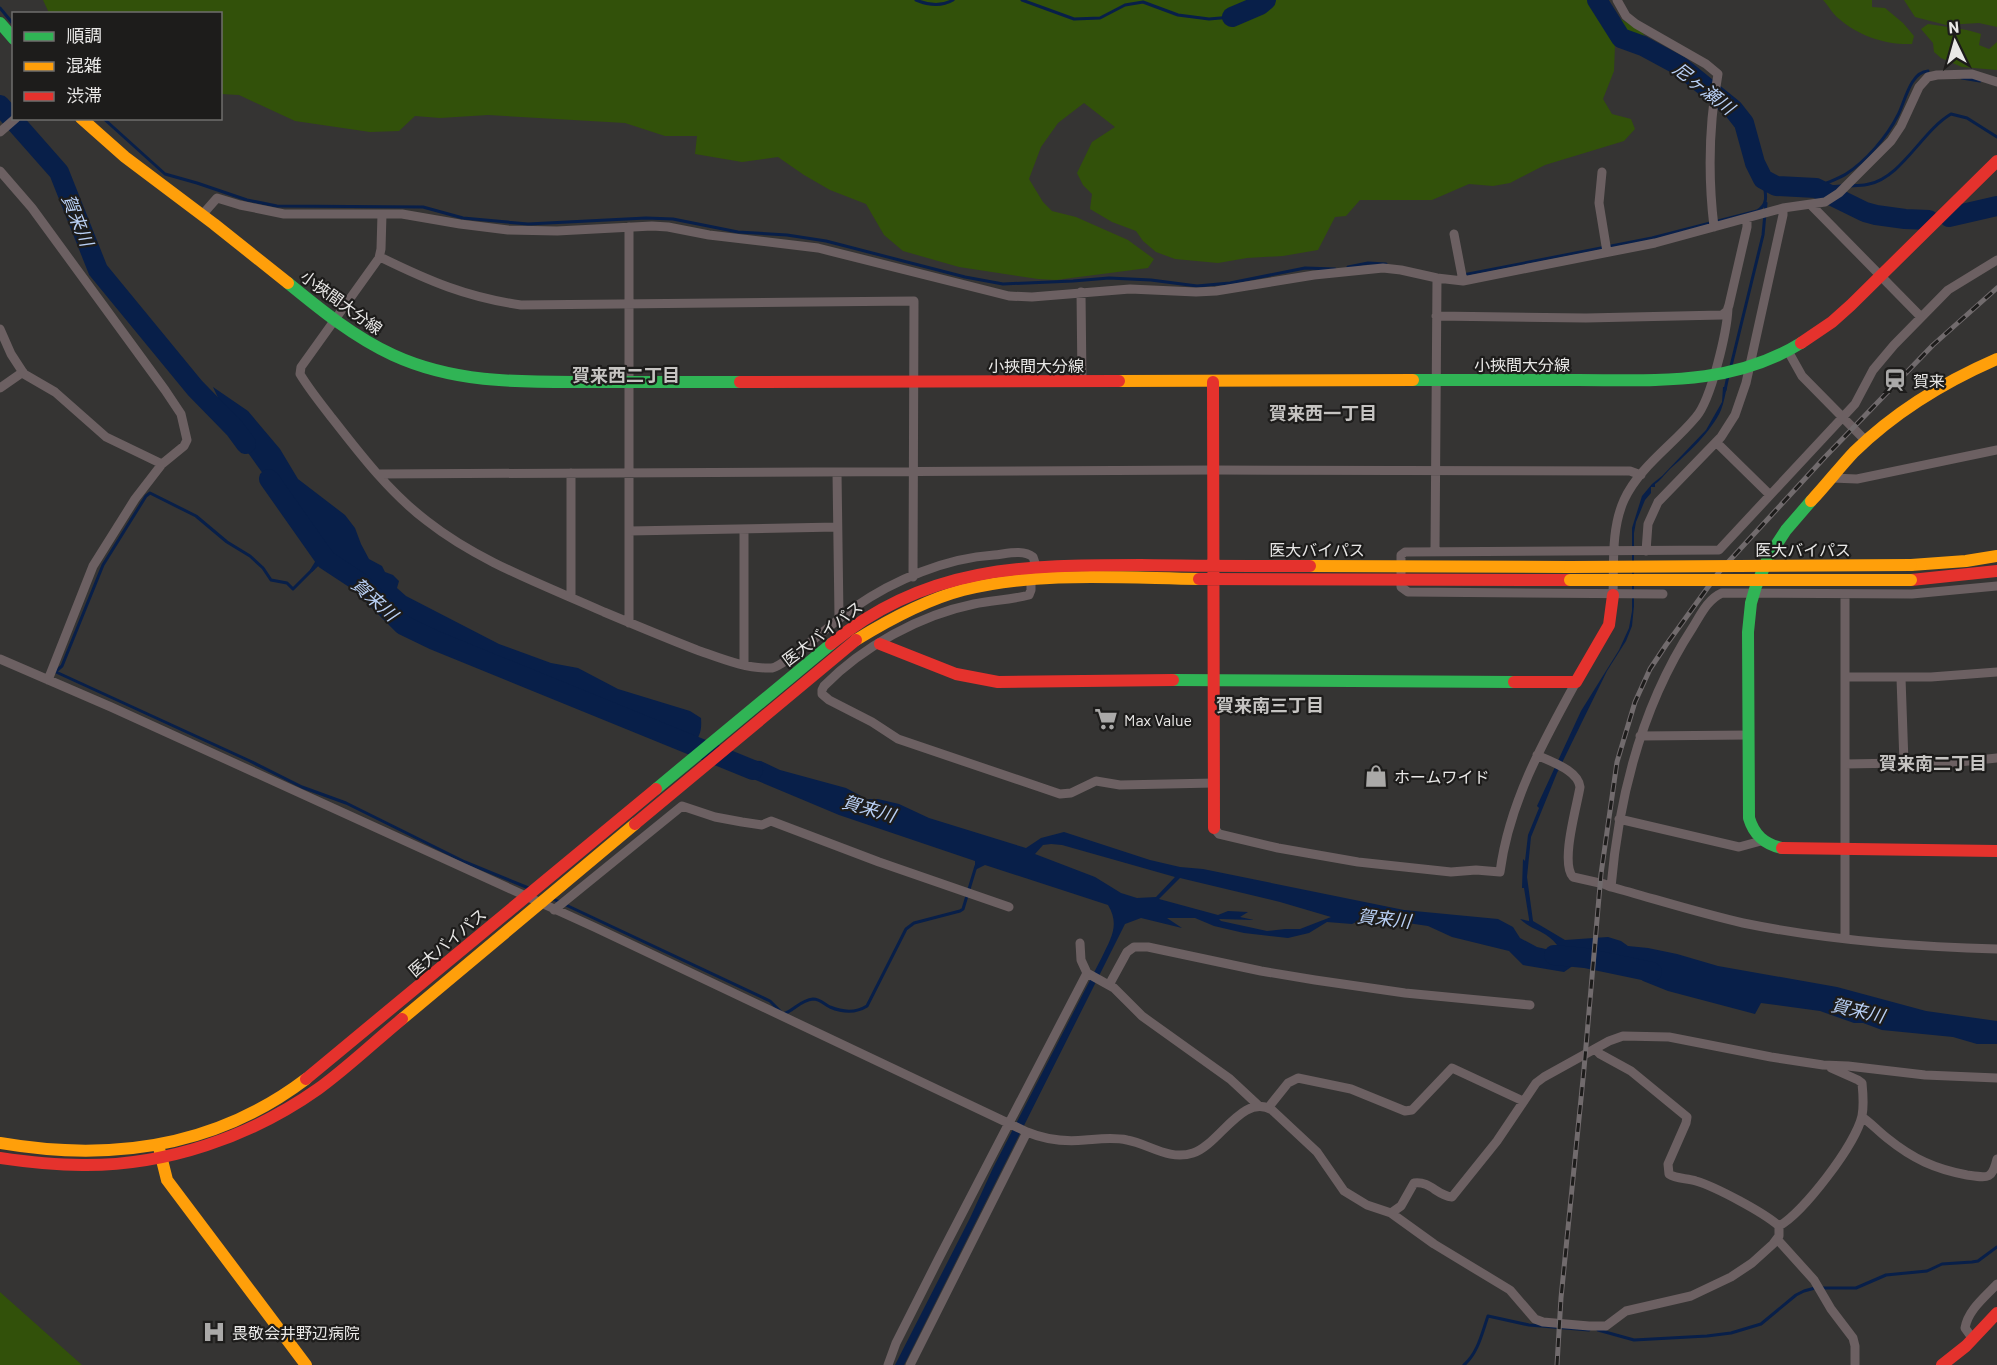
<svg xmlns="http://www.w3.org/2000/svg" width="1997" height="1365" font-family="Barlow,'Noto Sans JP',sans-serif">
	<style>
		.green { fill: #32510a }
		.water { fill: #081f49; fill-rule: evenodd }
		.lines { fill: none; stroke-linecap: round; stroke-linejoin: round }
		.stream { stroke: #081f49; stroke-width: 3 }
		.river { stroke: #081f49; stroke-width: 20 }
		.street { stroke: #6c6062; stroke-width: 9 }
		.fast { stroke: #30b455; stroke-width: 12 }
		.slow { stroke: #ff9f0a; stroke-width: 12 }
		.jam { stroke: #e5322d; stroke-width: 12 }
		.rail-casing { stroke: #716b6d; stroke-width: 5 }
		.rail { stroke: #1d1c1b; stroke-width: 3; stroke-dasharray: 9; stroke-linecap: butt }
		.slow-bridge { stroke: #ff9f0a; stroke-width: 12 }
		.labels { text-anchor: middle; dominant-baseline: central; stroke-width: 4.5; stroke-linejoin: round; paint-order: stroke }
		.street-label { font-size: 16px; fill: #e9e8e7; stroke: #1d1c1b }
		.poi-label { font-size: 16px; fill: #e9e8e7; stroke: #1d1c1b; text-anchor: start }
		.water-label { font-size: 18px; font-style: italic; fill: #b9d0f5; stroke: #1d1c1b }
		.neighbourhood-label { font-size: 18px; font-weight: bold; fill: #c6c4c2; stroke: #1d1c1b }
	</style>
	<rect width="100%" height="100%" fill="#353433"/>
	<path class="green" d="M43,0H1590L1642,32L1648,41L1638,45H1615L1614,71L1603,99L1612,114L1631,119L1635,129L1624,141L1545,165L1510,183L1493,186L1469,184L1432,200H1360L1346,216L1335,217L1318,250L1283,256L1247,258L1218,263L1175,259L1156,252L1143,241L1136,231L1112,222L1090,209L1092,194L1083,185L1077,173L1092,142L1115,127L1084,103L1058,123L1041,147L1029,179L1043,202L1052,211L1076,217L1128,240L1154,259L1148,268L1056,280L1038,279L959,267L903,251L884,235L866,204L830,190L804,175L778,157L742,162L695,154L697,136H665L625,123L488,115L440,118L415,116L399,131L370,132L295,121L239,95L221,94L220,14L49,13Z
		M1823,0H1872V7L1885,8L1903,23L1914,36L1912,44C1886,45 1858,36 1838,18C1832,13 1828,5 1823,0Z
		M1904,0H1997V27L1979,23L1946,25L1915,17Z
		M1928,24C1947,27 1963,28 1981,34L1979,45L1989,49L1997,42V70L1962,67L1941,58L1934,52L1933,43L1921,29Z
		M0,1292L82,1365H0Z"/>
	<path class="water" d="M213,387L248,411L280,449L298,479L345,515L355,528L361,544L369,559L382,566L385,572L393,575L399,581L397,588L406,596L499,644L551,663L578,668L618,689L690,711L701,718C702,731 700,739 689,747L605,707V703L581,695L542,677L505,665L386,611L373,601L366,591L361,580L330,555L312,572L310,570L324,547L271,485L236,436Z
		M1723,387H1727C1725,395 1724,402 1721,410C1712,431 1686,455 1670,469C1664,475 1660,481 1655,484V487H1651V493L1645,500L1636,522L1634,533V606L1632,626L1626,641L1607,671L1557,773L1531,837L1527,877L1533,921L1565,940L1608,937L1621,941L1628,946L1648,948L1677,954L1718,966L1837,987L1926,1011L1997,1021V1044H1977L1953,1037L1882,1030L1863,1023H1854L1820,1011L1761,1003L1755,1014L1668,991L1643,981L1629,970L1620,959L1607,954L1583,953L1574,965L1564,972L1523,965L1509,951L1452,937L1428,926L1367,917L1352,924L1327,922L1309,933L1288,938L1244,933L1214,926L1195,918H1167L1182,928L1141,918L1125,924L904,1365H895L970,1218L993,1168L1102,957C1111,938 1120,925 1108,905L985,865L975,870V861L839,815L722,766L733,755L741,760L761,761L780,770L846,788L867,799H878L899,804L929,818L1026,848L1041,838L1064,832L1150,860L1180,867L1203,869L1404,910L1498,919L1513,927L1520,938L1537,947L1550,950L1557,945C1547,931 1531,930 1520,919L1529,921V919L1524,888H1522L1523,859L1525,861L1528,835L1539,808L1537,806L1581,711L1619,650L1629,628L1632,611V528L1642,496L1652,484L1662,476L1706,430L1722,402ZM1051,844L1062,845L1175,877L1156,897L1137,898L1121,893L1095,877L1035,854L1043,845ZM1180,878L1280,902L1331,917L1300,929H1285L1267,931L1221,921L1219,919L1254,920L1240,917L1248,912L1228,911L1218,915L1159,899Z"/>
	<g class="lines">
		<path class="stream" d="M916,0C928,5 941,7 953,0
			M1022,0L1074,19L1100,18L1125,5L1143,2L1178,15L1209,19L1232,17
			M0,8L14,25
			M1962,78L1980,81
			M103,118L165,174L197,183L247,200L277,206L423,207L463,218L528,224L646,218L673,219L738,232L787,235L826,241L965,277L1003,284L1073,281L1109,278L1151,280L1197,286L1230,283L1305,268L1335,269
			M1820,186C1828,182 1838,179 1846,174C1866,161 1887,137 1898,115C1905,102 1910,72 1928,71
			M1850,186C1856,185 1863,186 1869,184C1902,177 1922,131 1951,114L1967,118L1997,137
			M1816,188L1841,186
			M1348,267L1368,263L1386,264
			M1463,275L1652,238L1757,211C1770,204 1765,192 1763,179
			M1730,370L1763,235L1766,203
			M1725,390L1728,376
			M55,672L62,666L103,565L146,496L150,493L196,516L227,542L250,556L263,568L271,580L287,583L293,589L313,569
			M56,672L250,761L302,787L346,803L465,862L531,889
			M551,898L770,1001L783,1014C794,1011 800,1000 813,999C820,999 824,1004 830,1007C842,1012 856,1013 867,1006L906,929L914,923L960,911L963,909L976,866
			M1598,1330L1634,1340L1707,1336L1731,1333L1761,1324L1796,1295L1804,1291L1815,1288H1856L1886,1275L1927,1271L1942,1264L1972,1262L1978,1261L1997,1247
			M1464,1365C1478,1353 1482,1333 1488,1316L1529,1325L1589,1330"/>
		<path class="river" d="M1597,0L1621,38L1643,46L1680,66L1733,109L1744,123L1755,163L1763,179L1776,186L1816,188L1865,212L1876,215L1905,219L1929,220
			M1232,17L1260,5L1266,0
			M0,105L59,172L98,270L195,388L235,429L246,444
			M1949,217L1997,206
			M269,479L326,560L361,583L403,625L434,640L753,770
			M1554,955L1585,958L1652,972"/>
		<path class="street" d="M1617,0L1626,16L1636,24L1706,64L1718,74C1709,124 1708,177 1714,227
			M0,132L16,118
			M0,171L32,208L165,390L181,414L187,440L184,446L162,464L135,499L93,566L48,680
			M1602,172L1599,203L1607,252
			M1811,205L1921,317
			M382,214L381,249L379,258L301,367L300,374C309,389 321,404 332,418C360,454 390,493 427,521C479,562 544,585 604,612C635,625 666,638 697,650C720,658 746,669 771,668C783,668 839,617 855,607C894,580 946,558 994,555C1006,554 1023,549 1033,557L1036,566
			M202,215L217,198L240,205L284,214H402L460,224L508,230L557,231L652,226L668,227L709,235L818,248L1009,296L1032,297L1130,289L1196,292L1216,291L1314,275L1383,268L1401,270L1437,278L1463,281L1655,243L1783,208L1825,202L1839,193L1891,141L1901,126L1919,87L1928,77L1937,75L1972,74L1997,82
			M629,227V623
			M1454,234L1463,281
			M380,257C429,281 466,297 521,305L914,301L913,577
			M1081,292L1082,382
			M1436,316L1586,318L1722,315L1727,311L1729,305L1747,227V219
			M0,329L11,354L24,374L55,392L106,437L162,464
			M1788,351L1802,376L1866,441
			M0,388L23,372
			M1716,442L1770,495
			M837,472L839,617
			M378,474L1214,470L1630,471L1641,475
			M1832,478L1857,479L1997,450
			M744,529V665
			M629,531L837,527
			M1435,551L1437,278
			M1646,551L1648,524L1658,502L1721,437L1735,415L1746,383L1783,215V208
			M1031,578V590L1029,595C1011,600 992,600 974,604C920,615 862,647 824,686L822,690V694L829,700L872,722L898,739L1060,794L1071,793L1096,781L1120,785L1214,783
			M1663,594L1408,592L1401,587V555L1405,552L1719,550L1855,404L1873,370L1894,345L1948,290L1997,260
			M1613,595C1614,563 1611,529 1624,500C1639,467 1673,445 1696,417C1711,400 1727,332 1728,308
			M571,597V473
			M0,659L111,707L594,927L1027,1132C1046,1140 1065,1142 1085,1140C1099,1139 1113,1137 1127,1140C1149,1144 1169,1161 1193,1153C1219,1145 1243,1092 1272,1110L1317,1152L1344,1191L1367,1205L1391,1213L1401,1206L1414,1183C1431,1181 1436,1195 1452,1197L1497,1141L1536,1083L1544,1077L1609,1041L1623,1036L1669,1037L1771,1057L1823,1065L1848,1066L1925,1075L1997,1078
			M1845,677H1931L1997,672
			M1901,678L1904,763
			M1640,736L1749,735
			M1537,755C1551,762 1578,770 1580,787C1577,806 1560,863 1573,877L1604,884L1611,887C1655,899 1699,913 1743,923C1826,940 1913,947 1997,949
			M1845,764L1959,762L1997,758
			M1619,819L1739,847L1761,841
			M1214,828L1219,834L1278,848L1358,862L1451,872L1476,870L1500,872C1509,803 1543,742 1576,682
			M1611,887C1619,795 1642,705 1693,627C1701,614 1708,599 1722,593L1912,594L1997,586
			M554,910L682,806L715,817L742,822L762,825L771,821L879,862L1009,907
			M1845,938V594
			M1080,943L1081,960L1087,973L1114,988L1142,1016L1230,1079L1259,1106
			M1109,985L1127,952L1134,947H1148L1261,971L1315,980L1405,993L1530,1005
			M1268,1108L1288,1083L1298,1078L1351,1089L1405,1111L1412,1110L1452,1068L1523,1101
			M1862,1117C1871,1123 1878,1131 1887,1138C1913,1159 1935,1169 1967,1175C1988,1178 1992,1180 1997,1159
			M1391,1213L1434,1244L1510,1290L1535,1319L1543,1322L1589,1326H1606L1626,1311L1691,1296L1731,1277L1752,1263L1773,1244L1779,1236V1226C1763,1212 1716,1187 1696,1181C1687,1178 1676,1179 1669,1174L1668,1164L1686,1123L1687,1117L1631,1071L1600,1054L1595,1049
			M1779,1226C1803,1213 1856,1144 1862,1116C1864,1106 1863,1093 1862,1083L1858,1080L1831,1068
			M1777,1239L1814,1280L1831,1309L1853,1338L1855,1346V1365
			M1973,1339L1965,1328C1968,1310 1985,1297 1997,1284
			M888,1365L896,1343L940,1256L1087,973
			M910,1365L1027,1132"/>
		<path class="fast" d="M0,23L14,39
			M288,283C321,310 354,337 393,355C456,384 522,382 590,382C640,382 690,382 740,382
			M1413,380C1468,380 1523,380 1578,380C1657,380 1731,386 1801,343
			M1173,680L1514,682
			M656,789L831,644
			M1782,848C1764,844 1754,835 1749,818L1748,632L1751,603L1756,586L1769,556L1786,530L1811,501"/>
		<path class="slow" d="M81,118L125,157L214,224L288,283
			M1119,381L1413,380
			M1811,501C1826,485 1839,468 1854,452C1895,412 1944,382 1997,359
			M1911,565L1966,561L1997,556
			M1310,566L1570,567
			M856,640C890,619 925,600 963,590C1038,571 1122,578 1199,579
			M402,1019L635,824
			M0,1143C110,1162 215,1148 306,1079
			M160,1152L167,1180L306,1365"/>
		<path class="jam" d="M1801,343L1832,322L1851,305L1997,161
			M740,382L1119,381
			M1213,382L1214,828
			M1199,579L1570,580
			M1911,580L1997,571
			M831,644C926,565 1025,565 1141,565C1197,566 1254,566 1310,566
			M880,644L956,674L998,682L1173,680
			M1514,682H1576L1609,625L1613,595
			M635,824L856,640
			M1782,848L1997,851
			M306,1079L656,789
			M0,1158C27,1162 54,1165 82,1165C166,1166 250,1137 318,1089C347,1068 374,1042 402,1019
			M1942,1365L1966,1346L1997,1313"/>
		<g class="rail-casing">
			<path id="rail" d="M1557,1365L1561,1298L1584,1069L1601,874L1617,762L1635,702L1650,669L1666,645L1719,572L1825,457L1933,345L1997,288"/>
		</g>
		<use href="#rail" class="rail"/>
		<path class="slow-bridge" d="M1570,567L1911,565
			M1570,580H1911"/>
	</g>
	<defs>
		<g id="station-bare" transform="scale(1.8)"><path d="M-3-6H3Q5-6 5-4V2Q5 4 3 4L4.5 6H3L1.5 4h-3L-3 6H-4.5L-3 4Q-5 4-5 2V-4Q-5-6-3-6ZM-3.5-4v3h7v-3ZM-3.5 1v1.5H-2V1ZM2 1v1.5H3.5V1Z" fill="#aaa9a8" stroke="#1d1c1b" stroke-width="2.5" paint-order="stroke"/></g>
		<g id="supermarket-bare" transform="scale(1.8)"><path d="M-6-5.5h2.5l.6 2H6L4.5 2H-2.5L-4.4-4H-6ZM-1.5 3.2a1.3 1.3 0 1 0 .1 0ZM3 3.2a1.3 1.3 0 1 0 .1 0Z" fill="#aaa9a8" stroke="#1d1c1b" stroke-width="2.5" paint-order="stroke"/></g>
		<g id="shop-bare" transform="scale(1.8)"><path d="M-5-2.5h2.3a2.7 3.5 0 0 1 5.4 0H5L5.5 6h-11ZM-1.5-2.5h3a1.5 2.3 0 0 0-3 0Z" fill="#aaa9a8" stroke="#1d1c1b" stroke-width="2.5" paint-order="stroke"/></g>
		<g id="hospital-bare" transform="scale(1.8)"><path d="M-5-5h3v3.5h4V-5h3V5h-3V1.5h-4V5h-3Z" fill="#aaa9a8" stroke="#1d1c1b" stroke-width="2.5" paint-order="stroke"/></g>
	</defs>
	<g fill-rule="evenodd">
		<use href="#station-bare" x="1895" y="380"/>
		<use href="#supermarket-bare" x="1106" y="719"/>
		<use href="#shop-bare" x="1376" y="776"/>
		<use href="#hospital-bare" x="214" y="1332"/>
	</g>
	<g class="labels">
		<g class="street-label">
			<text transform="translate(342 302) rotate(36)">小挾間大分線</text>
			<text x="1522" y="364">小挾間大分線</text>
			<text x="1036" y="365">小挾間大分線</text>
			<text x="1317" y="549">医大バイパス</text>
			<text x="1803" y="549">医大バイパス</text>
			<text transform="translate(822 633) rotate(-37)">医大バイパス</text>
			<text transform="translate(447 942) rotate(-40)">医大バイパス</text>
		</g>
		<g class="poi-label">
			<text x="1913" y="380">賀来</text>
			<text x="1124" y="719">Max Value</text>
			<text x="1394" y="776">ホームワイド</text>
			<text x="232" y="1332">畏敬会井野辺病院</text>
		</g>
		<g class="water-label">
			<text transform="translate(1704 88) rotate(38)">尼ヶ瀬川</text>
			<text transform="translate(78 220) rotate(68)">賀来川</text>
			<text transform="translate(375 599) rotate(42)">賀来川</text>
			<text transform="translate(869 808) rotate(16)">賀来川</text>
			<text transform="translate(1384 918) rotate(6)">賀来川</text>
			<text transform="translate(1858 1010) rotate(13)">賀来川</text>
		</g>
		<g class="neighbourhood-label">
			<text x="626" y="375">賀来西二丁目</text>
			<text x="1323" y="413">賀来西一丁目</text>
			<text x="1270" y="705">賀来南三丁目</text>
			<text x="1933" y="763">賀来南二丁目</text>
		</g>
	</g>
	<rect x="12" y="12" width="210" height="108" fill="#1d1c1b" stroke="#6f6e6d" stroke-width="1.5"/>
	<rect x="24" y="32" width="30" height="9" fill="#30b455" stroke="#6f6e6d" stroke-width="1.5"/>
	<text x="66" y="42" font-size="18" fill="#e9e8e7">順調</text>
	<rect x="24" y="62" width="30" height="9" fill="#ff9f0a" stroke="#6f6e6d" stroke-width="1.5"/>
	<text x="66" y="72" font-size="18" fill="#e9e8e7">混雑</text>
	<rect x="24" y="92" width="30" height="9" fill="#e5322d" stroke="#6f6e6d" stroke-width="1.5"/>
	<text x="66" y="102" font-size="18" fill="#e9e8e7">渋滞</text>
	<g transform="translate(1955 42) rotate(355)" stroke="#1d1c1b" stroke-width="4.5" paint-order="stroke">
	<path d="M0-4.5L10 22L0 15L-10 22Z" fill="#e9e8e7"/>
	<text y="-9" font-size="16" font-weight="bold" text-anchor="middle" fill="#e9e8e7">N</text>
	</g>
</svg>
